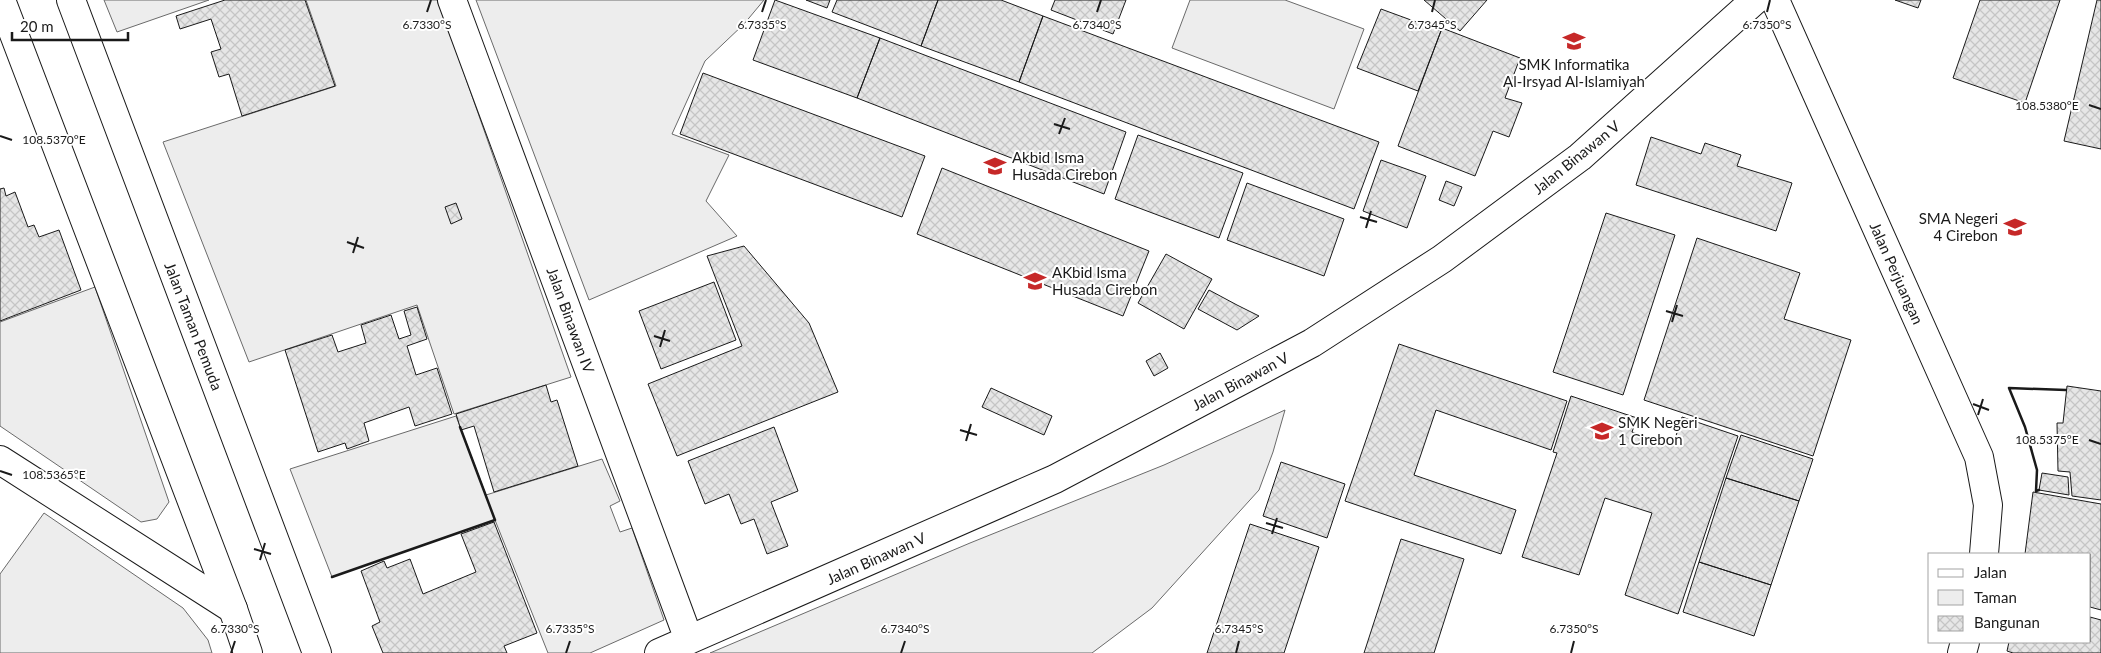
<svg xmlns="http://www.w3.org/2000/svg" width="2101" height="653" font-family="Lato,sans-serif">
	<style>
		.green { fill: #ededed; stroke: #6a6a6a }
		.building { fill: url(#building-cross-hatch); stroke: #1a1a1a }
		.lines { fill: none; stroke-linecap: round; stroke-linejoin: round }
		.minor-casing { stroke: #1a1a1a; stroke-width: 30 }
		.tertiary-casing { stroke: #1a1a1a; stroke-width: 30 }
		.minor { stroke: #fff; stroke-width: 28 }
		.tertiary { stroke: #fff; stroke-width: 28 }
		.wall { stroke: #1a1a1a; stroke-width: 2.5 }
		.ticks { fill: none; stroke: #1a1a1a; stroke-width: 2 }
		.labels { text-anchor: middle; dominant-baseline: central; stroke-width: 4; stroke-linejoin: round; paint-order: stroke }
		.poi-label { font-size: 15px; fill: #1a1a1a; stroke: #fff; text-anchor: start }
		.street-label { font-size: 15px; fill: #1a1a1a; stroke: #fff }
		.ticks-label { font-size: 12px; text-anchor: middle; fill: #1a1a1a; stroke: #fff; stroke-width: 4; stroke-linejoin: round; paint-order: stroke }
	</style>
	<defs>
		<pattern id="building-cross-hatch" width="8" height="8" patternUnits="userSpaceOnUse" patternTransform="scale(1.25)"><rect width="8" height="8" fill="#e6e6e6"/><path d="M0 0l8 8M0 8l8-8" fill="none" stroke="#c5c5c5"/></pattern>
	</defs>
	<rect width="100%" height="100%" fill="#fff"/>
	<path class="green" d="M104,0H209L117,32Z
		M306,0H437L447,25L571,377L454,414L417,305L249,362L163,142L336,86Z
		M476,0H764L744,24L705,61L672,134L729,155L706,201L737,236L589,300Z
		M1190,0H1285L1364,29L1334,109L1172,48Z
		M95,287L169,502L157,519L141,522L0,426V322Z
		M1285,410L1273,452L1259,490L1152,608L1092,653H710L970,543L1164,465Z
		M456,416L486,495L602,459L620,501L610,506L620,532L632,528L664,620L590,653H548L495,520L332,577L290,469Z
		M44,513L183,608L208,640L212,653H0V574Z"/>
	<path class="building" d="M225,0H305L335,86L242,116L229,74L219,77L211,52L221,49L211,19L180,29L176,16Z
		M775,0L880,38L857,98L753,60Z
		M806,0H830L827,8Z
		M837,0H938L921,46L832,12Z
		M938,0H1001L1043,16L1019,82L921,46Z
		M1055,0H1126L1113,34L1051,10Z
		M1424,0H1487L1460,31Z
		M1895,0H1921L1918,8Z
		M1980,0H2060L2025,103L1953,78Z
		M2097,0H2101V149L2064,141Z
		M1381,9L1441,31L1418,91L1357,68Z
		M1043,16L1379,142L1354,209L1019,82Z
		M1442,28L1520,58L1505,98L1522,103L1509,137L1493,131L1475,176L1398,146Z
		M880,38L1126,132L1104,194L857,98Z
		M703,73L925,156L902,217L680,134Z
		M1138,135L1243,173L1219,238L1115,199Z
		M1651,137L1701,154L1705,143L1741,155L1737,166L1792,183L1776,231L1636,185Z
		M1381,160L1426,176L1407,228L1363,211Z
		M942,168L1149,251L1123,316L917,234Z
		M1446,181L1462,187L1454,206L1439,200Z
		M1247,183L1344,219L1324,276L1227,240Z
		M4,188L6,196L15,192L28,227L34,225L39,237L59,230L81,290L0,321V189Z
		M456,203L462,219L451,224L445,207Z
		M1606,213L1675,235L1623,395L1553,372Z
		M1697,238L1800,273L1784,319L1851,340L1813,456L1644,400Z
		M744,246L809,323L838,392L677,456L648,384L742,346L707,256Z
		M1166,254L1212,279L1184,329L1138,303Z
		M714,282L736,340L661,369L639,311Z
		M1209,290L1237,305L1259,316L1237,330L1198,309Z
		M417,307L427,339L407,346L416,375L437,368L452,414L415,426L409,407L364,423L369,441L347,449L345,443L318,452L285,350L332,335L338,352L366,343L361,325L391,315L399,339L411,335L404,311Z
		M1399,344L1567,401L1551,450L1436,410L1414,475L1516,510L1501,554L1345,501Z
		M1160,353L1168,368L1154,376L1146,361Z
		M546,385L551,402L557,400L578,466L494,492L474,426L461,430L456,414Z
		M2067,386L2101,391V500L2072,496L2070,472L2058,471L2057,423H2063Z
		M991,388L1052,416L1044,435L982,407Z
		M1571,396L1637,418L1632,432L1673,445L1682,417L1738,436L1678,614L1625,595L1652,513L1605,498L1579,575L1522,557L1557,453L1553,452Z
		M774,427L798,491L771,502L788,546L767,554L754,519L741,524L729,494L705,504L688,461Z
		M1741,435L1813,459L1799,501L1726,478Z
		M1281,462L1345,484L1327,538L1263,516Z
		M2042,473L2068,477L2069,495L2039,490Z
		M1726,478L1799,501L1771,585L1699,562Z
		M2033,492L2101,504V610L2090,607V554H2025Z
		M494,522L537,633L504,646L507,653H383L372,626L380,622L361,571L384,561L387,568L410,559L423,594L476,572L461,534Z
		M1250,524L1319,547L1284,653H1207Z
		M1401,539L1464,559L1434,653H1364Z
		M1699,562L1771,585L1754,636L1683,612Z
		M2090,617L2101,620V653H2013L2007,651L2009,642H2090Z"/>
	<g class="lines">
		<g class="minor-casing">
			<path id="minor" d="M452,0L689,640
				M0,460L233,609
				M659,653L1055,479L1312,343L1442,259L1580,157L1755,0"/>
		</g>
		<g class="tertiary-casing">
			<path id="tertiary" d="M1,0L233,609L248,653
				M71,0L317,653
				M1775,0L1979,457L1988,505L1984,554
				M1962,653L1965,642"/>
		</g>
		<use href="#minor" class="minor"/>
		<use href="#tertiary" class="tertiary"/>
		<path class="wall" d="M2039,490L2036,491L2037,470L2025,427L2009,388L2066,390
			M332,577L495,520L460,427"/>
	</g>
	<path class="ticks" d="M427,12L431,0M762,12L766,0M1097,12L1101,0M1432,12L1435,0M1767,12L1770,0M2089,105L2101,109M1054,124L1070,129M1059,134L1065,118M0,136L12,140M1360,217L1377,222M1366,228L1371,211M347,242L364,248M353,253L358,237M1666,311L1683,316M1672,322L1677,305M654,336L670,341M660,347L665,330M1973,404L1989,410M1978,415L1983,399M960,430L977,435M2089,440L2101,444M966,441L971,424M0,471L12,475M1266,523L1283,528M1272,534L1277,518M254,549L271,554M260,560L265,543M231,653L235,641M566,653L570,641M901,653L905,641M1236,653L1239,641M1571,653L1574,641"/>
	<defs>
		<g id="school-bare" transform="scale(1.725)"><path d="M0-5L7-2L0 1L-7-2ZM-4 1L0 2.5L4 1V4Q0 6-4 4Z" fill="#c62828" stroke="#fff" stroke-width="2.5" paint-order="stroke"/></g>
		<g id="university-bare" transform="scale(1.725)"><path d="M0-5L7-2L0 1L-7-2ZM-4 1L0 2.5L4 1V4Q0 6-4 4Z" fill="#c62828" stroke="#fff" stroke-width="2.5" paint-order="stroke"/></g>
	</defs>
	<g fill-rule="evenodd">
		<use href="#school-bare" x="1574" y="41"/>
		<use href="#school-bare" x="995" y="166"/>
		<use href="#school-bare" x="2015" y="227"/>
		<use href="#university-bare" x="1035" y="281"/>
		<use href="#school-bare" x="1602" y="431"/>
	</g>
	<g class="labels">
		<g class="poi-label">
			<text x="1574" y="64" text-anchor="middle">SMK Informatika<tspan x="1574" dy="17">Al-Irsyad Al-Islamiyah</tspan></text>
			<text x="1012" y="157">Akbid Isma<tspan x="1012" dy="17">Husada Cirebon</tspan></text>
			<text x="1998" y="218" text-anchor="end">SMA Negeri<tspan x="1998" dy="17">4 Cirebon</tspan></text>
			<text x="1052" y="272">AKbid Isma<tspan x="1052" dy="17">Husada Cirebon</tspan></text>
			<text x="1618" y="422">SMK Negeri<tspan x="1618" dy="17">1 Cirebon</tspan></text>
		</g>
		<g class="street-label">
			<text transform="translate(1576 157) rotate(-39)">Jalan Binawan V</text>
			<text transform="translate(1897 273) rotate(66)">Jalan Perjuangan</text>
			<text transform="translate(571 320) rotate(70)">Jalan Binawan IV</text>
			<text transform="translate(194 326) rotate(69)">Jalan Taman Pemuda</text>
			<text transform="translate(1240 381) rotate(-28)">Jalan Binawan V</text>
			<text transform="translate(876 558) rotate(-24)">Jalan Binawan V</text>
		</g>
	</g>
	<g class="ticks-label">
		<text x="427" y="29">6.7330°S</text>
		<text x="762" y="29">6.7335°S</text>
		<text x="1097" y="29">6.7340°S</text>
		<text x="1432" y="29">6.7345°S</text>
		<text x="1767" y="29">6.7350°S</text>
		<text x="2047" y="110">108.5380°E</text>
		<text x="54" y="144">108.5370°E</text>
		<text x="2047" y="444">108.5375°E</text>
		<text x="54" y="479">108.5365°E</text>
		<text x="235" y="633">6.7330°S</text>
		<text x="570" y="633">6.7335°S</text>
		<text x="905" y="633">6.7340°S</text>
		<text x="1239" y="633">6.7345°S</text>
		<text x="1574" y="633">6.7350°S</text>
	</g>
	<rect x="1928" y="553" width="162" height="90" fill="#ffffff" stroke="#a3a3a3"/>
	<rect x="1938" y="569" width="25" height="8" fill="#ffffff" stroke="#a3a3a3"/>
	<text x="1974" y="578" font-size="15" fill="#1a1a1a">Jalan</text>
	<rect x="1938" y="590" width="25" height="15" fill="#ededed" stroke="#a3a3a3"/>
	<text x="1974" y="603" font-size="15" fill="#1a1a1a">Taman</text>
	<rect x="1938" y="616" width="25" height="15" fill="url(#building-cross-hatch)" stroke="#a3a3a3"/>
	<text x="1974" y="628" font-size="15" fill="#1a1a1a">Bangunan</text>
	<path d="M12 32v8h116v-8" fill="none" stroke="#1a1a1a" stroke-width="2.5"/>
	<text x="20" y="32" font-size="15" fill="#1a1a1a" stroke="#ffffff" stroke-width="4" paint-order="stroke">20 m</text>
</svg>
